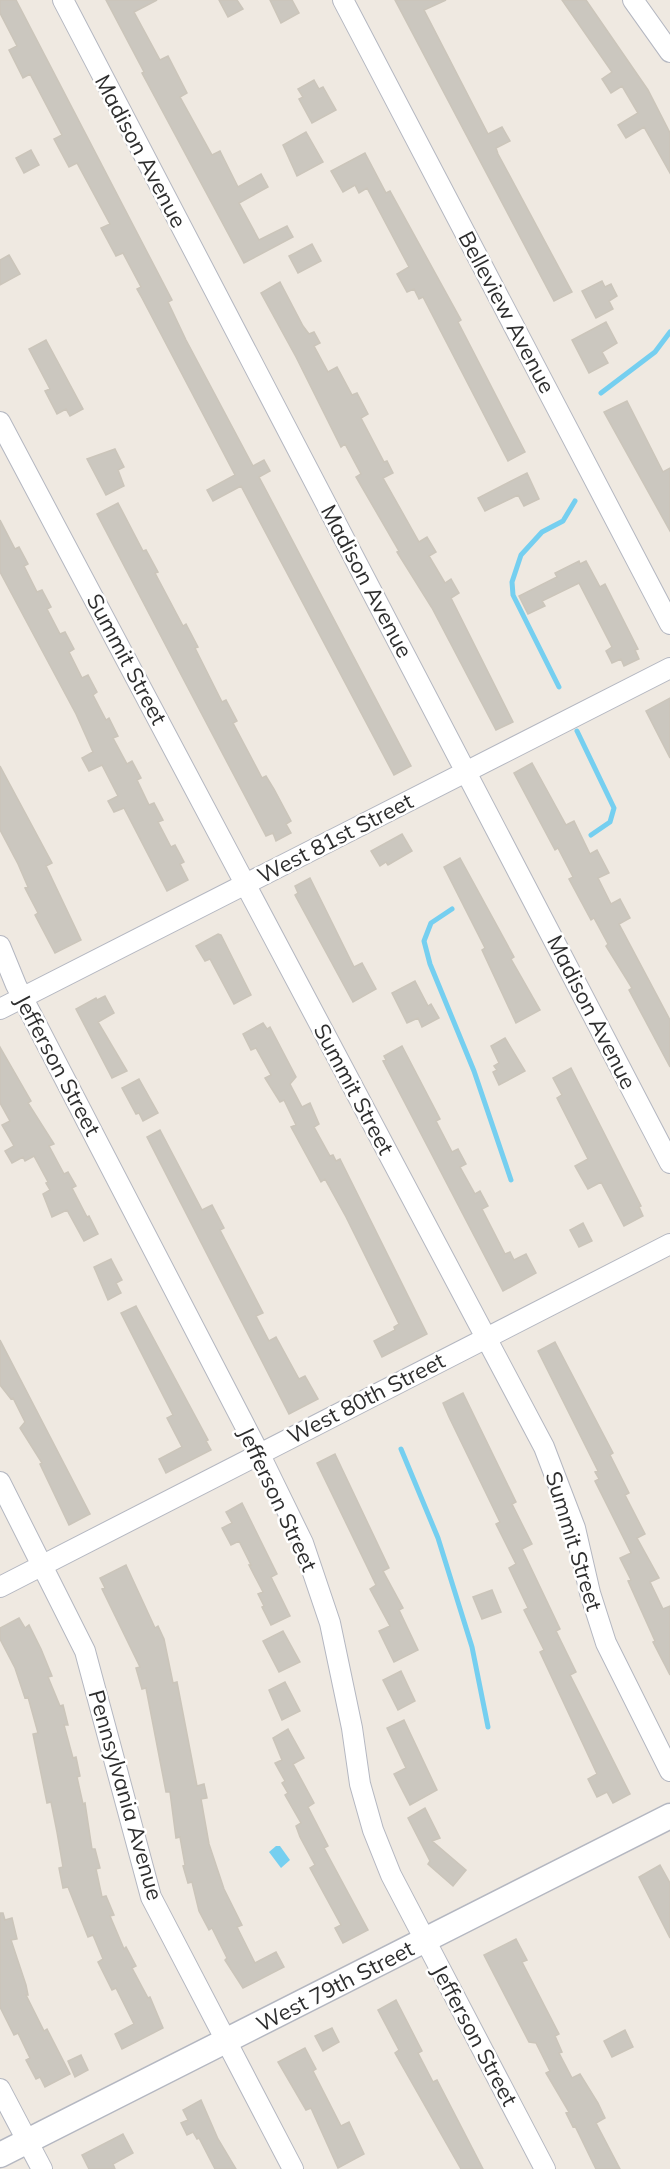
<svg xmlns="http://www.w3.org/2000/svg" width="670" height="2169" font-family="Mulish,sans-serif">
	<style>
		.water { fill: #75cff0 }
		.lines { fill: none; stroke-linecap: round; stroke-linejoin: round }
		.stream { stroke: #75cff0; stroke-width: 5 }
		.building { fill: #cbc7bf; stroke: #cbc5ba; stroke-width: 1.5 }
		.minor-casing { stroke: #b4b7c1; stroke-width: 22 }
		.tertiary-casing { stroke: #b4b7c1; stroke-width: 27 }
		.minor { stroke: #fff; stroke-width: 20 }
		.tertiary { stroke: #fff; stroke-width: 24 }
		.labels { text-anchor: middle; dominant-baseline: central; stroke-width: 5; stroke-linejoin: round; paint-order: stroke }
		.street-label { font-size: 22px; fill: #2e2e2e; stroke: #fff }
	</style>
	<rect width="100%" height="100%" fill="#efe9e1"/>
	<path class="water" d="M276,1846H280L290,1860L281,1868L269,1852Z"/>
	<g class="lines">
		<path class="stream" d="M601,393L655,352L670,332
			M559,687L513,595L512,582L521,555L542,532L563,521L575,501
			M577,731L614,808L610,822L591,835
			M452,909L431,923L424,941L430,964L474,1071L511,1180
			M401,1449L438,1538L472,1647L488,1727"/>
	</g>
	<path class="building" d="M0,0H16L172,300L168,302L186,340L253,466L264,460L270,471L259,477L411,766L394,775L241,486L213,501L207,490L235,475L142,298L137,289L141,287L123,253L116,256L101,228L110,224L77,163L69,167L54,139L62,135L30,74L23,78L9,50L17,46L0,13Z
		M106,0H157L134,12L160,60L168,56L187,93L180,97L212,155L220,151L238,187L261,174L268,187L239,203L259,240L287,226L293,237L244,263L150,88L142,73L144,72Z
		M219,0H237L243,9L228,17Z
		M270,0H292L299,13L281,23Z
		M395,0H446L424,10L488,134L502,127L510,141L496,148L498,154L572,292L554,301Z
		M562,0H586L648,90L670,133V173L644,127L626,138L618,125L638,113L622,86L611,93L602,79L612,72Z
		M314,80L319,89L323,87L336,110L312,123L299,99L303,97L298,89Z
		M306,132L323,162L297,176L283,145Z
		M31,150L39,165L24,173L16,158Z
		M365,153L386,193L390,191L461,320L458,322L525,452L508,461L423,297L419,299L414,289L407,292L397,274L409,267L367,188L359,193L355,185L343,192L331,171Z
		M312,244L321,261L298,273L289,256Z
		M9,255L20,274L0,285V260Z
		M602,281L605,287L611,284L617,296L609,301L613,309L596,318L582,291Z
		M280,282L303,326L309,334L314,332L320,343L314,346L328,372L337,367L352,395L357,393L368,414L361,418L384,462L387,461L393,473L383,478L419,542L427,537L436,552L429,556L445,583L451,579L459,593L451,598L513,722L496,730L432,608L397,552L399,551L356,477L361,474L345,444L341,447L296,357L261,293Z
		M606,322L617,343L602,352L608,363L589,373L572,340Z
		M46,340L83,409L70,416L66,409L57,414L45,391L50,389L29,349Z
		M627,401L663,472L670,468V531L604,412Z
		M115,449L124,467L118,470L124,486L106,495L87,459Z
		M527,473L539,499L524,506L518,495L485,511L478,498Z
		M118,503L143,551L146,550L158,572L155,573L183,626L186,624L198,647L195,648L222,702L226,700L237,721L233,723L262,778L266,776L274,789L291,821L286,824L291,833L276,841L273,833L266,836L187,686L97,514Z
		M0,520L15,549L19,547L28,564L24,566L37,592L42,590L51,607L47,609L60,634L65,632L74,649L69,652L82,678L88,675L97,692L93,695L106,720L109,718L118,736L113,738L127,764L132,761L141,778L137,780L149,805L154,803L163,820L158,822L171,847L175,845L184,862L180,864L188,880L167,891L124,808L114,812L108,801L118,796L102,765L89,771L82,758L93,752L76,714L0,572Z
		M579,561L580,564L586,561L600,587L605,584L638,649L635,650L639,659L624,666L621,659L612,663L606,651L612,647L579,583L542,601L545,606L528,614L519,596L557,577L555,573Z
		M670,698V758L646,711Z
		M532,763L566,825L574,821L590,854L597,850L609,873L598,878L611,904L620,899L630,918L619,924L670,1020V1067L629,990L632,988L606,946L608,944L594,918L591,920L569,879L573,877L558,848L555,850L514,773Z
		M0,766L52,863L46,866L81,940L55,953L35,915L38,913L25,888L28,887L18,864L0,830Z
		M402,834L412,851L388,865L386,862L380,866L371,851Z
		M460,858L514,957L511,959L540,1010L516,1023L482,950L485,948L444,867Z
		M310,878L354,967L362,963L376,989L353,1002L295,895L298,893L295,886Z
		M218,934L221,935L251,995L234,1004L210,959L205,961L196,946Z
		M415,981L428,1006L431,1004L439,1018L422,1027L418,1018L407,1023L392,993Z
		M105,996L114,1013L98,1022L127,1071L112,1078L76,1009L96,998L97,1000Z
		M263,1023L267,1029L270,1027L296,1077L290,1084L302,1107L310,1103L319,1124L314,1127L330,1156L333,1155L336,1161L340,1159L427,1334L382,1357L374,1341L395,1330L394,1327L399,1324L346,1217L325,1179L321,1182L291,1127L296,1125L284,1100L280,1102L265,1078L271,1075L256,1048L251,1050L243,1034Z
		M505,1038L525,1071L499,1085L493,1072L497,1070L494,1066L499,1063L491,1046Z
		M402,1046L440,1119L436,1121L452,1152L458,1149L466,1164L460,1167L475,1194L480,1191L488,1206L482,1209L505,1254L510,1252L514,1260L526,1254L536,1273L503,1291L383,1061L386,1060L384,1056Z
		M0,1047L31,1101L28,1103L54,1144L49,1146L64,1174L68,1172L76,1186L72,1188L87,1217L89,1216L98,1234L84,1241L67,1210L52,1217L43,1194L50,1190L46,1183L48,1182L34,1156L25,1161L23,1157L12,1163L5,1151L14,1146L2,1125L10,1121L0,1103Z
		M571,1068L641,1206L639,1207L643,1216L624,1226L601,1182L588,1189L575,1166L588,1159L557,1098L562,1095L553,1078Z
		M139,1079L158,1113L143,1121L139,1113L136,1114L122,1088Z
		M160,1130L202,1210L212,1205L224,1228L220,1230L263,1313L256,1316L269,1341L276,1337L299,1379L305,1376L318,1399L289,1414L147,1137Z
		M583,1223L592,1241L579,1247L570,1230Z
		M111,1259L122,1280L116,1283L121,1293L108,1300L94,1267Z
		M136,1306L208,1440L206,1441L211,1450L166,1473L159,1459L182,1447L167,1418L173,1415L121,1313Z
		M0,1340L90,1514L69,1525L40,1464L42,1463L20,1428L25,1422L13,1398L11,1399L0,1385Z
		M555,1342L613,1453L610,1455L629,1493L625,1495L645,1534L637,1538L659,1578L650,1582L663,1609L670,1606V1675L653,1642L655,1641L628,1581L631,1580L620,1558L631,1553L595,1481L599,1479L595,1472L598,1471L538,1351Z
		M463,1393L516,1502L512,1504L532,1544L522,1549L560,1629L556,1631L576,1672L570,1675L630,1794L613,1803L607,1792L597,1797L588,1779L597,1774L540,1652L544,1650L524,1610L528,1608L509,1568L516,1564L496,1524L500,1522L449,1417L443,1403Z
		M335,1454L389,1568L383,1571L403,1608L399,1610L418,1650L394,1662L379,1631L390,1626L370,1589L376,1585L317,1463Z
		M242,1503L277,1574L271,1577L290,1616L271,1625L262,1607L264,1606L258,1594L263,1592L249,1565H251L239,1541L231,1545L222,1528L232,1523L226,1512Z
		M126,1565L155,1628L158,1626L164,1639L173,1683L177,1682L197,1786L204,1784L207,1798L201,1799L209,1844L224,1889L242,1925L237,1927L255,1963L276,1952L284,1967L243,1988L225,1960L227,1958L212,1928L209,1930L199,1911L192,1882L188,1883L183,1866L185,1865L180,1837L176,1838L170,1792H166L146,1688L142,1689L136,1668L140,1667L102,1589L105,1588L100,1578Z
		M492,1590L501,1612L482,1619L473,1597Z
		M19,1618L25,1628L29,1625L41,1649L52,1676L48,1677L60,1706L63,1705L68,1725H64L73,1758L76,1757L80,1776L77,1777L83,1804L85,1803L92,1849H95L100,1868L96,1869L102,1897L106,1896L114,1915L110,1916L124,1949L126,1947L136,1966L132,1968L148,1998L150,1997L163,2028L122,2049L115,2034L134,2024L116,1988L112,1990L98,1962L103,1959L93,1935L88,1937L68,1887L63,1888L59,1868L63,1867L57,1832L51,1802L47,1803L33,1734L38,1733L28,1697L25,1698L15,1668L0,1639V1628Z
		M283,1631L300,1662L279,1672L263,1641Z
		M401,1671L415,1701L398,1710L383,1680Z
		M285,1682L300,1711L282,1720L269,1690Z
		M404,1720L437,1790L410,1805L394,1774L406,1768L387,1728Z
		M288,1729L304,1758L293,1764L314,1803L308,1807L328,1846L324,1848L368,1930L343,1943L335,1928L341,1925L310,1868L315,1865L300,1837L296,1826L301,1823L285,1795L288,1793L282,1783L285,1781L275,1763L282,1760L273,1738Z
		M425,1808L440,1838L432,1841L466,1870L453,1886L428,1864L430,1861L408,1818Z
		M660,1865L670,1883V1938L639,1877Z
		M0,1913H3L5,1920L12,1918L17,1939L11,1940L26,1985L28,1995H26L44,2031L47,2029L70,2074L45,2087L40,2077L36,2079L26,2060L30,2058L18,2033L14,2035L0,2007Z
		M516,1939L527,1960L522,1962L559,2034L555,2036L562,2052L559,2053L572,2078L580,2074L598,2103L605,2118L596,2123L620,2169H596L575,2126L573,2127L566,2113L569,2112L546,2073L550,2071L536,2043L529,2042L484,1955Z
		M396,2000L422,2051L418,2053L433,2082L437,2080L483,2169H461L395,2053L399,2050L378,2010Z
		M332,2028L339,2042L323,2051L315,2036Z
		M625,2030L633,2047L612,2057L604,2041Z
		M305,2048L316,2069L313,2071L341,2126L349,2122L364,2154L338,2168L311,2108L306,2110L278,2062Z
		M81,2055L88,2070L75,2077L68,2061Z
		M201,2100L218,2139L236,2169H215L199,2138L197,2139L193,2132L187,2135L181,2123L188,2120L183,2110Z
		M123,2134L133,2153L113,2164L115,2169H89L82,2155Z"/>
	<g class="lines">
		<g class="minor-casing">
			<path id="minor" d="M63,0L670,1163
				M343,0L670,624
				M633,0L670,52
				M0,422L544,1447L575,1528L590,1593L606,1643L670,1771
				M0,946L16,985L259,1453L303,1543L330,1623L352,1728L360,1784L373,1830L391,1875L545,2169
				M0,1009L670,668
				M0,1482L85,1651L151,1897L293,2169
				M0,1587L670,1244
				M0,2089L42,2169"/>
		</g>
		<g class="tertiary-casing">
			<path id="tertiary" d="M0,2155L670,1816"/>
		</g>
		<use href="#minor" class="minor"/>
		<use href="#tertiary" class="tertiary"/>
	</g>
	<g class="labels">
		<g class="street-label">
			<text transform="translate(141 151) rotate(62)">Madison Avenue</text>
			<text transform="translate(507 312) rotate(62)">Belleview Avenue</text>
			<text transform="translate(367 581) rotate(62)">Madison Avenue</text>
			<text transform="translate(127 659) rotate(62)">Summit Street</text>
			<text transform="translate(335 838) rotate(-27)">West 81st Street</text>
			<text transform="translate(592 1012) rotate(63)">Madison Avenue</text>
			<text transform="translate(58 1065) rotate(62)">Jefferson Street</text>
			<text transform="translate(354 1089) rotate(62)">Summit Street</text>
			<text transform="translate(366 1398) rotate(-27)">West 80th Street</text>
			<text transform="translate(278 1499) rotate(65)">Jefferson Street</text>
			<text transform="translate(574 1541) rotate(73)">Summit Street</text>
			<text transform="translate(126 1795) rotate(74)">Pennsylvania Avenue</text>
			<text transform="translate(335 1986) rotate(-27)">West 79th Street</text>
			<text transform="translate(475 2035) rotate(62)">Jefferson Street</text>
		</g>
	</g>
</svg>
